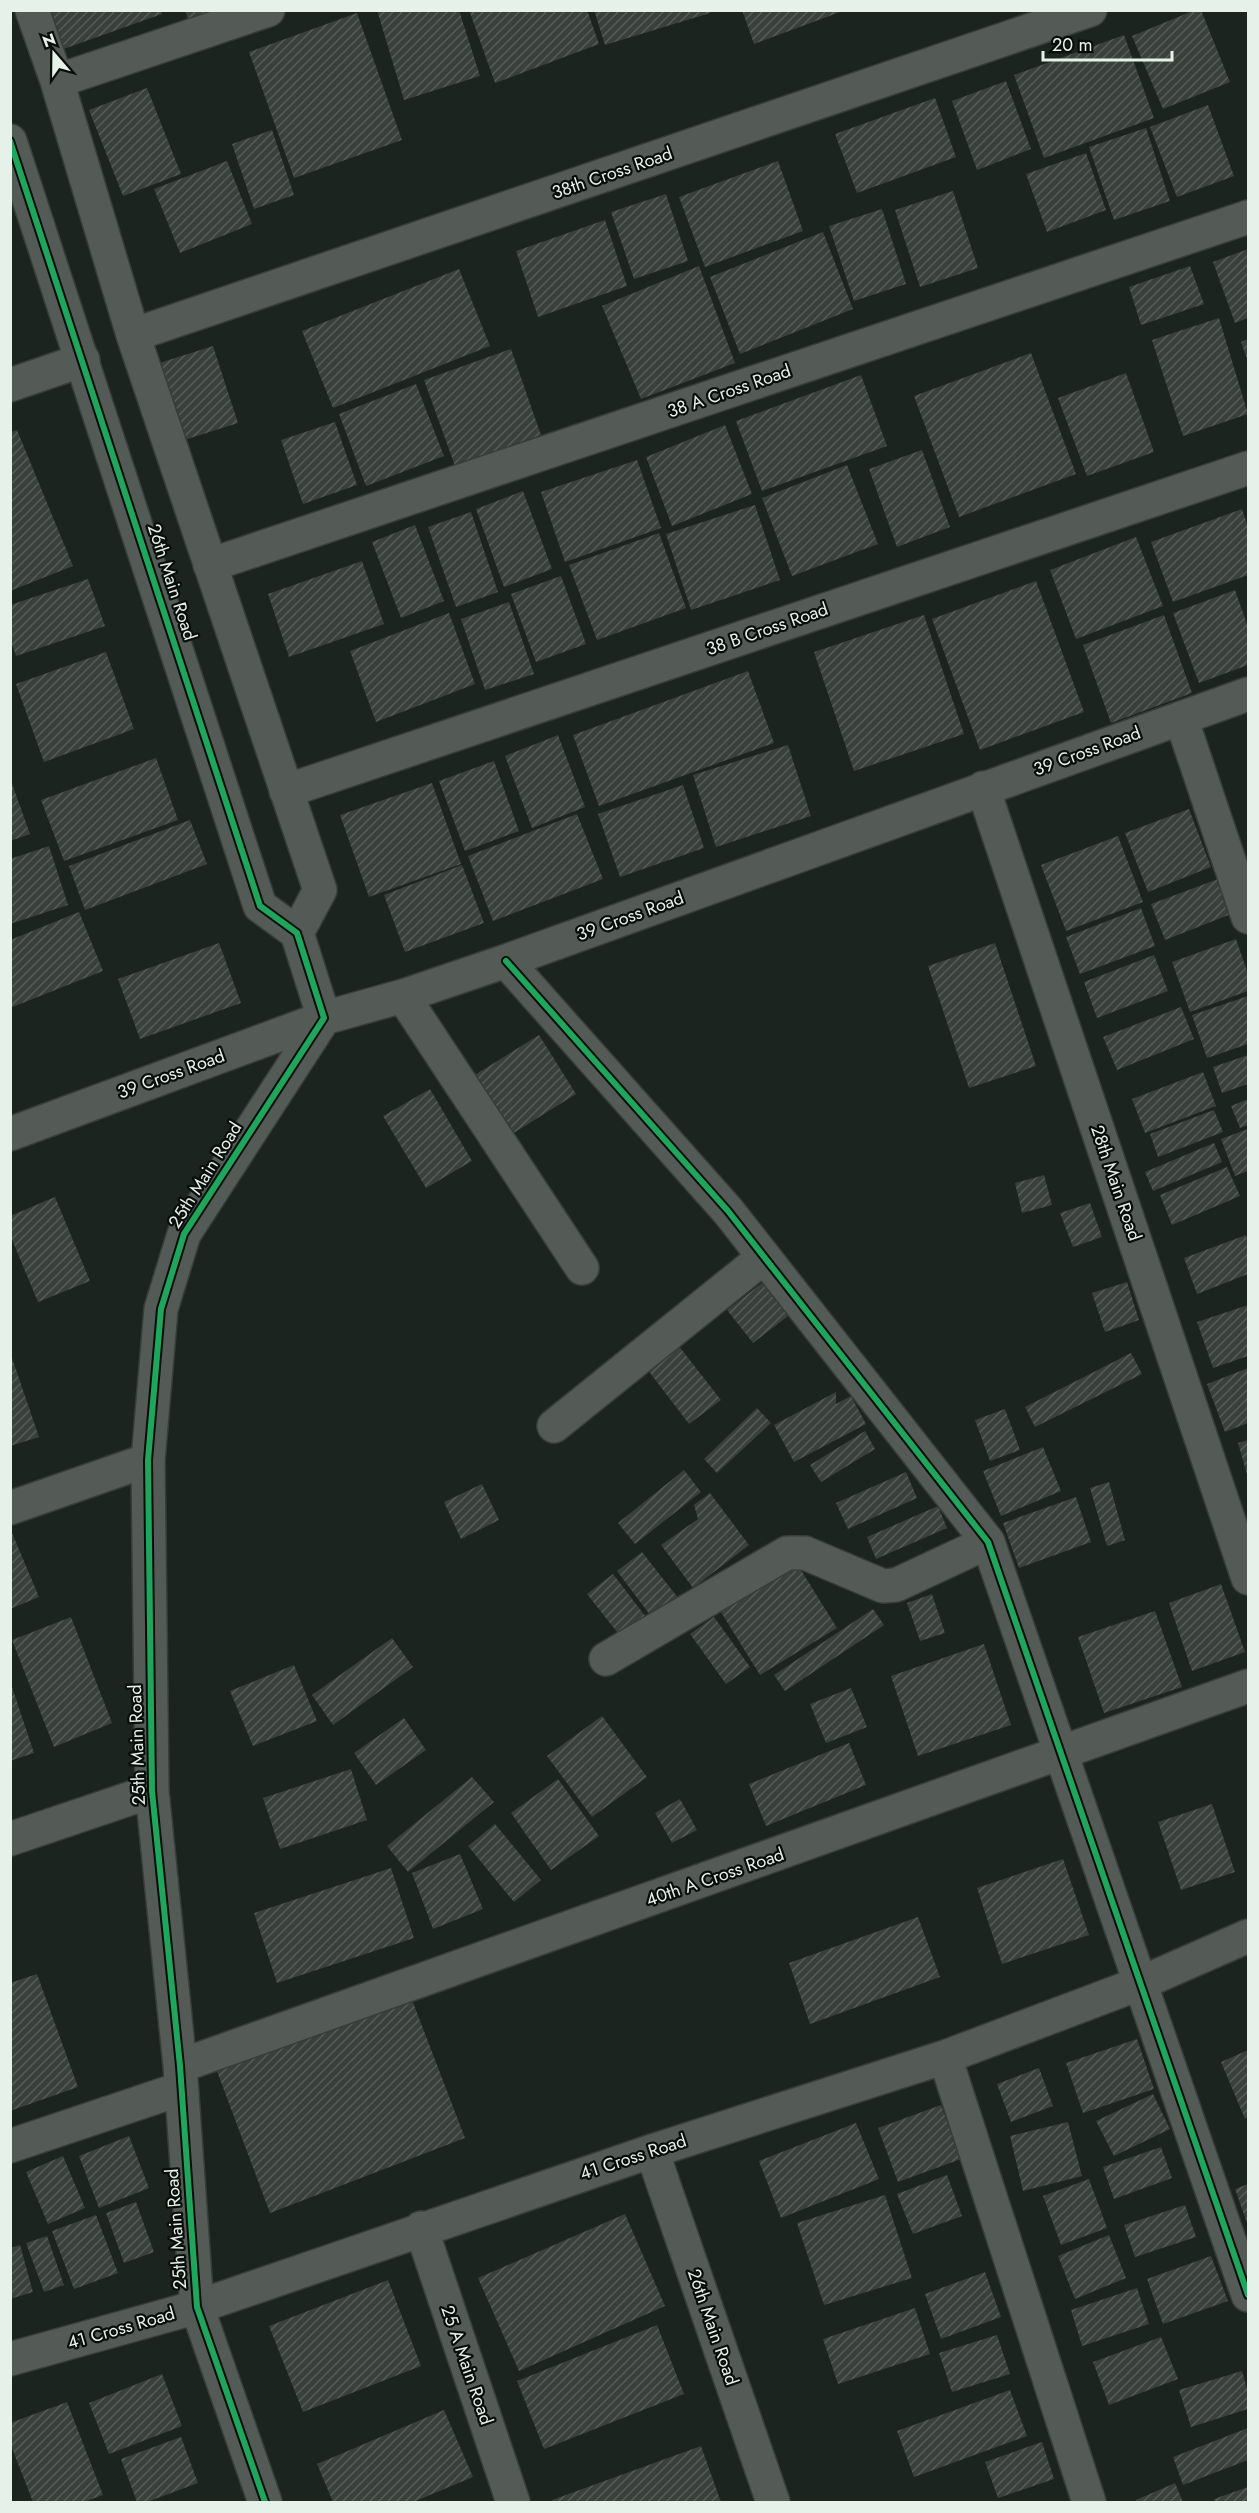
<svg xmlns="http://www.w3.org/2000/svg" width="1259" height="2513" font-family="Jost,sans-serif">
	<style>
		.building { fill: url(#building-hatch) }
		.lines { fill: none; stroke-linecap: round; stroke-linejoin: round }
		.minor-casing { stroke: #373e3a; stroke-width: 36 }
		.minor { stroke: #545b57; stroke-width: 33 }
		.cycleway-casing { stroke: #080f0b; stroke-width: 10 }
		.cycleway { stroke: #20a55d; stroke-width: 6 }
		.labels { text-anchor: middle; dominant-baseline: central; stroke-width: 4.5; stroke-linejoin: round; paint-order: stroke }
		.street-label { font-size: 18px; fill: #e6f1ea; stroke: #080f0b }
	</style>
	<defs>
		<pattern id="building-hatch" width="6" height="6" patternUnits="userSpaceOnUse" patternTransform="scale(1.5)"><rect width="6" height="6" fill="#3a403b"/><path d="M-1 1l2-2M0 6l6-6M5 7l2-2" fill="none" stroke="#565c58"/></pattern>
	</defs>
	<rect width="100%" height="100%" fill="#1b241f"/>
	<path class="building" d="M40,10H161L162,14L55,52Z
		M185,10H233L191,28Z
		M377,10H459L480,76L404,100Z
		M469,10H587L599,44L495,83Z
		M594,10H710V13L605,45Z
		M742,10H843V11L754,44Z
		M1195,10H1201L1230,82L1163,109L1132,36Z
		M357,13L402,140L294,178L249,52Z
		M1124,35L1154,118L1044,158L1014,75Z
		M1006,81L1031,149L977,170L952,101Z
		M147,88L181,174L123,196L89,110Z
		M935,98L956,157L857,193L835,134Z
		M1208,105L1234,176L1177,197L1150,127Z
		M1146,128L1170,201L1114,220L1089,147Z
		M272,130L294,195L254,209L232,144Z
		M1086,153L1106,210L1047,232L1026,174Z
		M227,161L252,224L180,253L154,189Z
		M778,161L803,231L705,267L679,197Z
		M953,191L978,268L920,287L895,210Z
		M666,194L688,261L634,279L611,212Z
		M882,209L906,284L854,301L829,226Z
		M605,220L627,286L538,317L516,251Z
		M823,232L853,309L740,354L710,277Z
		M1248,249V318L1235,323L1213,262Z
		M699,266L735,363L641,399L602,306Z
		M1190,266L1204,304L1141,325L1129,287Z
		M459,269L490,346L333,408L302,331Z
		M1219,318L1248,414L1183,436L1152,340Z
		M1248,339V362L1241,342Z
		M213,346L238,423L181,441L156,364Z
		M511,349L541,435L455,466L424,380Z
		M1031,353L1076,474L959,517L914,396Z
		M1126,373L1154,452L1087,476L1058,398Z
		M861,375L887,446L762,491L736,421Z
		M416,384L444,456L366,486L339,414Z
		M335,422L357,485L303,504L281,440Z
		M725,425L752,494L672,526L646,457Z
		M17,430L73,566L10,591V432Z
		M922,450L950,527L897,547L869,469Z
		M637,460L661,528L565,562L541,492Z
		M847,465L878,544L792,576L762,498Z
		M523,491L552,569L504,587L476,509Z
		M755,505L780,580L691,610L666,534Z
		M1242,509L1248,527V575L1173,602L1151,542Z
		M471,512L498,592L456,607L428,527Z
		M415,525L444,601L401,618L372,542Z
		M659,533L686,608L597,640L569,565Z
		M1136,537L1163,606L1076,639L1050,570Z
		M362,561L384,624L289,657L268,594Z
		M561,576L586,644L536,662L511,594Z
		M88,579L105,626L16,656L10,639V605Z
		M1036,581L1084,712L980,750L932,619Z
		M1235,590L1248,627V665L1199,683L1173,613Z
		M509,602L534,674L485,690L461,619Z
		M449,613L475,684L376,722L350,651Z
		M924,615L964,734L854,771L814,652Z
		M1164,615L1192,693L1111,723L1083,645Z
		M106,652L134,729L44,762L16,684Z
		M748,671L774,743L599,806L573,735Z
		M558,735L585,807L532,828L505,756Z
		M788,745L811,816L716,847L693,775Z
		M156,758L178,820L64,861L41,800Z
		M494,761L519,831L465,851L439,781Z
		M10,778L30,834L10,841Z
		M432,783L461,864L369,897L340,815Z
		M683,785L704,848L620,877L598,814Z
		M1189,809L1211,867L1148,892L1125,833Z
		M577,814L603,879L493,921L468,856Z
		M190,820L207,864L85,910L69,866Z
		M1118,836L1143,902L1066,931L1041,865Z
		M49,846L68,905L10,924V859Z
		M462,865L484,923L405,952L384,895Z
		M1218,879L1231,914L1165,940L1151,904Z
		M1141,908L1155,946L1080,974L1066,937Z
		M79,912L103,971L10,1008V940Z
		M1236,939L1248,974V991L1190,1012L1172,962Z
		M219,943L241,1003L140,1039L118,979Z
		M995,943L1036,1066L969,1088L928,966Z
		M1154,955L1168,991L1097,1018L1084,982Z
		M1248,996V1044L1207,1058L1192,1015Z
		M1181,1007L1194,1039L1117,1070L1103,1037Z
		M539,1035L576,1094L507,1137L470,1078Z
		M1248,1055V1084L1222,1093L1213,1067Z
		M1203,1072L1216,1106L1145,1133L1132,1099Z
		M430,1089L472,1161L426,1188L383,1116Z
		M1248,1099V1125L1240,1128L1231,1106Z
		M1214,1110L1223,1132L1158,1157L1150,1134Z
		M1248,1129V1171L1235,1176L1221,1139Z
		M1214,1143L1222,1162L1153,1191L1145,1172Z
		M1227,1167L1240,1196L1172,1225L1160,1195Z
		M1044,1175L1052,1205L1022,1213L1015,1183Z
		M55,1197L90,1281L38,1302L10,1235V1216Z
		M1090,1203L1102,1237L1073,1247L1060,1213Z
		M1246,1235L1248,1243V1274L1197,1294L1184,1258Z
		M766,1280L792,1313L753,1343L727,1310Z
		M1127,1282L1139,1320L1105,1332L1092,1293Z
		M1248,1305V1356L1213,1368L1197,1322Z
		M678,1345L721,1400L689,1424L647,1369Z
		M10,1352L39,1437L10,1446Z
		M1131,1353L1142,1374L1035,1427L1025,1407Z
		M1248,1368V1423L1225,1432L1207,1384Z
		M836,1392V1404L851,1396L866,1424L794,1462L774,1425Z
		M757,1408L771,1423L717,1473L704,1459Z
		M1005,1409L1020,1450L990,1461L975,1420Z
		M865,1431L875,1449L821,1482L810,1465Z
		M1248,1440V1478L1238,1443Z
		M1043,1447L1061,1491L1001,1516L983,1471Z
		M684,1470L701,1492L635,1544L618,1523Z
		M906,1472L917,1498L848,1529L836,1503Z
		M1109,1482L1125,1540L1107,1546L1090,1488Z
		M482,1484L499,1520L461,1539L444,1502Z
		M710,1493L749,1545L693,1588L661,1545L698,1519L694,1505Z
		M1076,1497L1091,1542L1019,1568L1003,1523Z
		M938,1506L947,1528L876,1559L867,1537Z
		M10,1528L39,1597L10,1609Z
		M642,1552L679,1599L653,1619L617,1571Z
		M796,1562L837,1628L760,1675L719,1609Z
		M613,1574L649,1621L624,1641L587,1594Z
		M1221,1584L1245,1652L1192,1671L1169,1603Z
		M932,1594L945,1633L920,1641L907,1603Z
		M873,1609L884,1625L785,1691L774,1675Z
		M1155,1611L1182,1687L1104,1713L1078,1637Z
		M71,1617L112,1723L54,1747L12,1640Z
		M714,1617L750,1667L726,1684L690,1634Z
		M392,1638L413,1667L333,1725L312,1695Z
		M984,1644L1011,1725L918,1756L891,1676Z
		M294,1665L317,1721L253,1746L230,1691Z
		M10,1681L34,1753L10,1761Z
		M851,1688L867,1727L826,1743L810,1704Z
		M602,1716L647,1777L592,1817L547,1756Z
		M404,1718L426,1750L376,1785L354,1753Z
		M849,1743L866,1785L766,1826L749,1784Z
		M351,1769L367,1820L280,1849L263,1798Z
		M472,1777L494,1802L408,1872L387,1846Z
		M558,1779L599,1836L551,1870L511,1813Z
		M680,1799L697,1830L672,1843L655,1813Z
		M1212,1804L1235,1872L1181,1890L1158,1822Z
		M495,1824L541,1880L514,1902L468,1846Z
		M460,1854L483,1909L433,1929L412,1873Z
		M1063,1859L1089,1935L1002,1964L977,1888Z
		M391,1868L414,1938L277,1983L254,1913Z
		M918,1917L940,1977L810,2024L789,1963Z
		M37,1974L78,2087L10,2111V1983Z
		M409,1992L465,2138L270,2213L215,2066Z
		M1137,2039L1154,2089L1083,2113L1066,2063Z
		M1248,2050V2117L1245,2119L1221,2062Z
		M1039,2068L1053,2106L1011,2122L997,2084Z
		M1153,2094L1170,2129L1114,2156L1096,2121Z
		M941,2105L961,2159L898,2182L878,2128Z
		M1068,2122L1082,2176L1023,2191L1010,2136Z
		M856,2123L879,2179L781,2218L759,2161Z
		M129,2136L149,2188L99,2208L79,2156Z
		M1161,2147L1172,2178L1114,2199L1103,2167Z
		M63,2156L85,2208L48,2224L26,2172Z
		M947,2175L962,2216L913,2234L897,2194Z
		M1089,2179L1107,2228L1061,2245L1043,2196Z
		M1248,2184V2226L1235,2189Z
		M885,2195L912,2278L824,2305L797,2223Z
		M136,2202L154,2252L124,2263L106,2213Z
		M1185,2205L1196,2237L1135,2257L1124,2225Z
		M625,2214L665,2306L519,2371L478,2278Z
		M96,2215L118,2273L74,2289L52,2231Z
		M1109,2235L1126,2278L1075,2299L1058,2256Z
		M47,2236L64,2285L44,2292L26,2243Z
		M20,2245L33,2292L10,2299V2248Z
		M1211,2256L1228,2301L1163,2324L1147,2279Z
		M985,2272L1001,2317L941,2339L925,2294Z
		M388,2280L421,2366L303,2412L269,2326Z
		M1137,2288L1149,2324L1082,2346L1071,2310Z
		M915,2308L930,2354L838,2384L823,2339Z
		M657,2325L684,2394L544,2449L517,2381Z
		M997,2335L1010,2374L952,2392L939,2353Z
		M1161,2337L1178,2379L1109,2405L1093,2362Z
		M1242,2371L1248,2392V2409L1191,2427L1179,2390Z
		M162,2374L182,2426L109,2454L89,2403Z
		M1010,2390L1027,2436L914,2477L897,2431Z
		M67,2402L103,2495L84,2502H33L10,2443V2423Z
		M444,2410L473,2477L413,2502H333L317,2464Z
		M1248,2428V2460L1183,2485L1173,2457Z
		M181,2437L198,2483L147,2502H137L121,2459Z
		M1042,2442L1054,2479L998,2498L985,2462Z
		M701,2446L721,2502H553L552,2500Z
		M1175,2483L1183,2502H1137L1136,2500Z
		M1248,2487V2502H1215L1214,2499Z"/>
	<g class="lines">
		<g class="minor-casing">
			<path id="minor" d="M32,10L57,81L133,335L320,890L297,933
				M57,81L268,10
				M10,141L260,906L297,933L324,1018
				M133,335L1090,10
				M10,385L83,360
				M210,565L1248,217
				M1181,718L1248,917
				M983,788L1248,1578
				M286,791L1248,468
				M506,961L728,1211L988,1542L1248,2295
				M403,996L582,1268
				M10,1134L324,1018L403,996L506,961L1248,694
				M554,1426L764,1257
				M10,1508L148,1460
				M606,1659L787,1553H805L883,1586L896,1585L988,1542
				M10,1839L152,1791
				M945,2057L1089,2502
				M180,2066L1248,1686
				M10,2146L180,2089
				M652,2151L773,2502
				M421,2228L513,2502
				M10,2359L197,2307L652,2151L945,2057L1141,1983L1248,1936
				M265,2502L197,2307L180,2066L152,1791L148,1460L161,1309L184,1234L324,1018"/>
		</g>
		<use href="#minor" class="minor"/>
		<g class="cycleway-casing">
			<path id="cycleway" d="M10,141L260,906L297,933L324,1018L184,1234L161,1309L148,1460L152,1791L180,2066L197,2307L265,2502
				M506,961L728,1211L988,1542L1248,2295"/>
		</g>
		<use href="#cycleway" class="cycleway"/>
	</g>
	<g class="labels">
		<g class="street-label">
			<text transform="translate(612 173) rotate(-19)">38th Cross Road</text>
			<text transform="translate(729 391) rotate(-19)">38 A Cross Road</text>
			<text transform="translate(172 582) rotate(72)">26th Main Road</text>
			<text transform="translate(767 629) rotate(-19)">38 B Cross Road</text>
			<text transform="translate(1087 751) rotate(-20)">39 Cross Road</text>
			<text transform="translate(630 916) rotate(-20)">39 Cross Road</text>
			<text transform="translate(171 1074) rotate(-20)">39 Cross Road</text>
			<text transform="translate(205 1175) rotate(-58)">25th Main Road</text>
			<text transform="translate(1116 1183) rotate(71)">28th Main Road</text>
			<text transform="translate(137 1745) rotate(-92)">25th Main Road</text>
			<text transform="translate(715 1877) rotate(-19)">40th A Cross Road</text>
			<text transform="translate(633 2157) rotate(-18)">41 Cross Road</text>
			<text transform="translate(176 2229) rotate(-94)">25th Main Road</text>
			<text transform="translate(713 2327) rotate(71)">26th Main Road</text>
			<text transform="translate(121 2328) rotate(-16)">41 Cross Road</text>
			<text transform="translate(467 2365) rotate(71)">25 A Main Road</text>
		</g>
	</g>
	<rect width="1259" height="2513" fill="none" stroke="#e6f1ea" stroke-width="24"/>
	<g transform="translate(54 54) rotate(340)" stroke="#080f0b" stroke-width="4.5" paint-order="stroke">
	<path d="M0-4.5L10 22L0 15L-10 22Z" fill="#e6f1ea"/>
	<text y="-9" font-size="16" font-weight="bold" text-anchor="middle" fill="#e6f1ea">N</text>
	</g>
	<path d="M1043 51v9h129v-9" fill="none" stroke="#e6f1ea" stroke-width="3"/>
	<text x="1052" y="51" font-size="18" fill="#e6f1ea" stroke="#080f0b" stroke-width="4.5" paint-order="stroke">20 m</text>
</svg>
